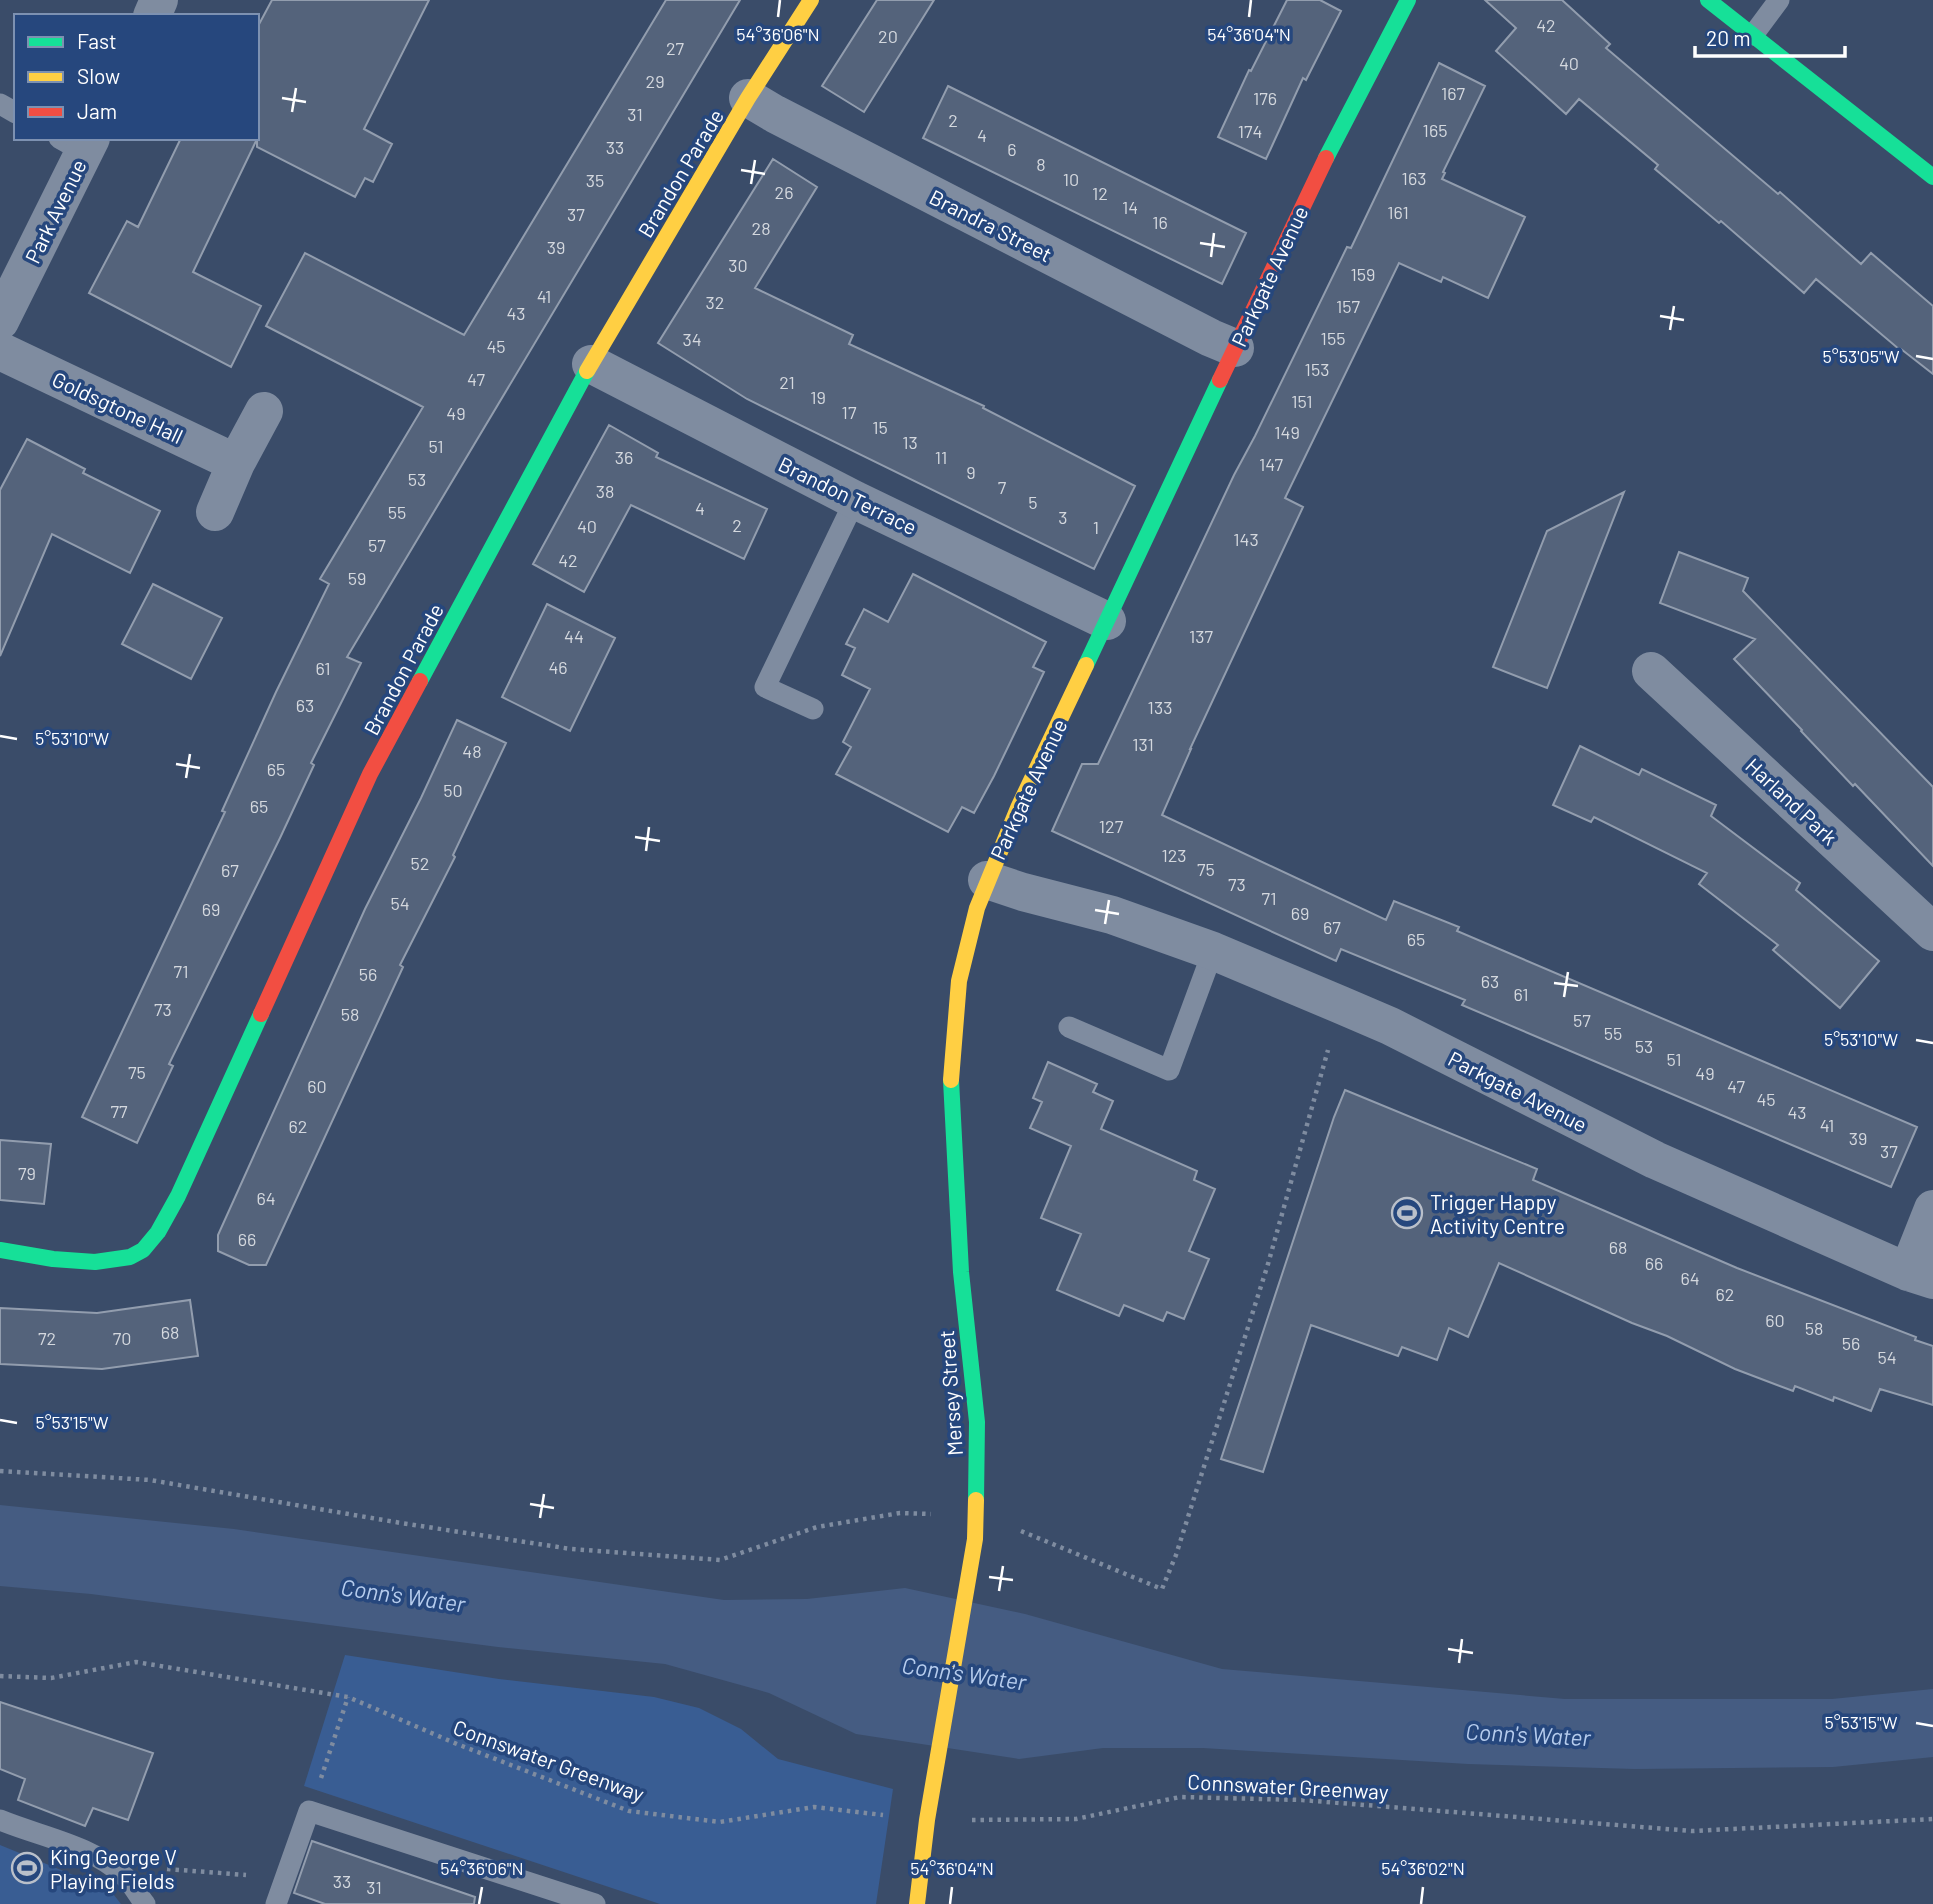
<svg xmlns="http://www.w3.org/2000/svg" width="1933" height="1904" font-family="Barlow,sans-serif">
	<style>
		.green { fill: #395d93 }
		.water { fill: #455c82 }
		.building { fill: #54637b; stroke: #929dae; stroke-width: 2 }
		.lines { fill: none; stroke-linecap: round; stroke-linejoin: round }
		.path { stroke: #7f8ca0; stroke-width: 4.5; stroke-dasharray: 3.5 5; stroke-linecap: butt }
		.lane { stroke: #7f8ca0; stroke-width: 21 }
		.street { stroke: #7f8ca0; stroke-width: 38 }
		.fast { stroke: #16e098; stroke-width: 16 }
		.slow { stroke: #ffcf43; stroke-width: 16 }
		.jam { stroke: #f24e42; stroke-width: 16 }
		.ticks { fill: none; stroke: #fff; stroke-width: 2.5 }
		.labels { text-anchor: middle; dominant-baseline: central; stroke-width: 7; stroke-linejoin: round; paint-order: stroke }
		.number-label { font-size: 18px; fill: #d4d8de }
		.street-label { font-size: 21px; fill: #fff; stroke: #26477d }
		.poi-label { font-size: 21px; fill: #fff; stroke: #26477d; text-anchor: start }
		.water-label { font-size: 23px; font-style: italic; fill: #b6cced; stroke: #26477d }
		.ticks-label { font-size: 18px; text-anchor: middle; fill: #fff; stroke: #26477d; stroke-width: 7; stroke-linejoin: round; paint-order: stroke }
	</style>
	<rect width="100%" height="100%" fill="#3a4c69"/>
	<path class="green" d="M345,1655L499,1679L654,1697L699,1708L741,1729L778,1759L893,1789L876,1904H660L304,1786Z
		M0,1845L110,1890L121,1904H0Z"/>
	<path class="water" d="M0,1505L234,1529L724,1600L807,1599L905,1588L1025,1614L1222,1669L1565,1699H1832L1933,1689V1757L1833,1767L1635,1769L1468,1764L1203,1748H1103L1019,1759L856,1734L769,1693L665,1664L498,1647L91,1594L0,1586Z"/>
	<path class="building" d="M272,0H429L364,129L392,144L373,182L365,178L355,197L257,147V139L193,272L261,306L231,367L89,293L127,221L138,227L181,138H257V28Z
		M666,0H740L347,657L361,663L311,763L314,765L280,838L169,1064L173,1066L137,1143L82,1117L225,812L222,811L276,692L329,584L320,579L423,407L266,326L305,253L464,335Z
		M877,0H934L864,112L822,86Z
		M1287,0H1320L1341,11L1306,80L1303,78L1266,159L1218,137L1249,70L1251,71Z
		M1485,0H1562L1610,44L1606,48L1778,194L1780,192L1861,264L1871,253L1933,306V374L1901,349L1900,350L1816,279L1804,293L1721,221L1719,223L1655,169L1658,165L1579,99L1566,114L1496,51L1516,28Z
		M1439,63L1485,86L1443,172L1445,173L1442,179L1525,217L1488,298L1443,277L1441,282L1399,263L1285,498L1303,507L1190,749H1191L1162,815L1386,920L1394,901L1459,927L1457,931L1917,1127L1891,1187L1462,1005L1465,1000L1341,949L1336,961L1052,831L1082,764H1098L1234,475L1255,436L1347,247L1351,248Z
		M948,86L1246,233L1222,284L923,138Z
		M773,159L817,187L755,288L853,335L849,344L984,406L983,408L1135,486L1094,569L747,399L658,343Z
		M609,425L658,453L656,457L767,509L744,559L631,505L584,592L533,564Z
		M27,439L85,469L83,473L160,511L130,573L52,534L0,656V490Z
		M1624,492L1547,688L1493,667L1547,531Z
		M1679,552L1748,578L1743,591L1933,787V866L1855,784L1853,786L1801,731L1802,730L1734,659L1755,639L1660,603Z
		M913,574L1046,642L1033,667L1044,672L994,776L974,813L962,807L948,832L836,774L851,747L843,742L870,689L842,675L855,648L846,644L864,609L888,622Z
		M153,584L222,618L191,679L122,644Z
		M547,604L615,638L570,731L502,697Z
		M457,720L506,743L453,855L455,857L400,965L403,967L266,1265H249L218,1251V1235L365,909L421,798Z
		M1580,746L1639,775L1642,769L1716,805L1711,816L1800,883L1796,890L1879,961L1840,1008L1773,950L1778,945L1699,884L1707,873L1594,817L1591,822L1553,805Z
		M1048,1062L1097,1084L1093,1092L1113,1101L1101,1129L1197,1171L1194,1180L1215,1189L1189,1251L1209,1259L1184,1319L1167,1312L1163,1321L1124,1305L1119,1316L1057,1290L1081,1234L1041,1218L1071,1146L1030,1128L1042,1102L1033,1098Z
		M1345,1090L1537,1169L1533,1180L1737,1268L1916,1337L1915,1340L1933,1346V1405L1880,1389L1871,1411L1834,1397L1833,1401L1795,1386L1793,1391L1735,1369L1667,1336L1632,1323L1499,1263L1468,1337L1449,1328L1437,1360L1402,1347L1398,1356L1311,1325L1263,1472L1221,1459L1334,1117Z
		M0,1140L51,1144L44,1204L0,1200Z
		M190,1300L198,1356L102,1369L0,1364V1308L97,1313Z
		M0,1702L153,1753L128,1820L93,1808L85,1826L18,1800L25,1779L0,1769Z
		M312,1841L475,1897L474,1904H325L294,1893Z"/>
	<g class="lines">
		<path class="path" d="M0,1471L150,1480L401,1523L571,1549L720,1560L817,1527L900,1513L931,1514
			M1021,1531L1162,1589L1176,1555L1268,1264L1328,1050
			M0,1676L51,1678L136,1662L348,1697L457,1744L629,1811L720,1822L814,1807L883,1815
			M321,1778L348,1697
			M972,1820L1076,1819L1180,1797L1302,1800L1692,1831L1933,1819
			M167,1869L246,1875"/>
		<path class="lane" d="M1753,35L1779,0
			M0,104L16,113
			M59,138L84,152
			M813,709L765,687L855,500
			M1069,1027L1169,1070L1213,951
			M0,1820C41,1837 92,1845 125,1877C133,1885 138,1895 145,1904
			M276,1904L309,1811L595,1904"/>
		<path class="street" d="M152,16L159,0
			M748,98L775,114L1211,338L1235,348
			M0,321L91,138
			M0,351L236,463
			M591,364L855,500L1107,621
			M215,512L236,463L264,411
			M1651,671L1933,932
			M987,880L1023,892L1112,915L1213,951L1341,1005L1390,1026L1655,1160L1908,1272L1933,1280
			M1908,1272L1933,1209"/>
		<path class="fast" d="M1708,0L1933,177
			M1326,158L1408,0
			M1086,665L1220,380
			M420,681L587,371
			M951,1080L961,1272L977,1422L976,1500
			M0,1250L53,1259L95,1262L130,1257L143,1250L158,1232L178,1196L261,1014"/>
		<path class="slow" d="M587,371L748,98L811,0
			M951,1080L959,981L977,908L1018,808L1086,665
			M917,1904L927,1820L975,1539L976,1500"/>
		<path class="jam" d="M1220,380L1326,158
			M261,1014L370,774L420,681"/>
	</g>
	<path class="ticks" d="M778,17L780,0M1249,17L1251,0M282,98L306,102M292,112L296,88M741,170L765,174M751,184L755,160M1200,243L1225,247M1211,257L1214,233M1660,316L1684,320M1670,330L1674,306M1916,356L1933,359M0,736L17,739M176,764L200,768M186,778L190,754M635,837L660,841M646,851L649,827M1095,910L1119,914M1105,924L1109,900M1554,983L1578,986M1564,997L1568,972M1916,1040L1933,1043M0,1420L17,1423M530,1504L554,1508M540,1518L544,1494M989,1577L1013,1580M999,1591L1003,1566M1448,1649L1473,1653M1459,1663L1462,1639M1916,1723L1933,1726M479,1904L482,1887M950,1904L952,1887M1421,1904L1423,1887"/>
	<defs>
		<g id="stadium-ring" transform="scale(1.575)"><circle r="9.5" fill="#26477d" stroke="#bac0ca" stroke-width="1.5"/><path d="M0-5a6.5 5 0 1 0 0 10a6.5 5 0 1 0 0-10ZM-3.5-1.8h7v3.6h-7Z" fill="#bac0ca"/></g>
	</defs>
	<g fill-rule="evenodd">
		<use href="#stadium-ring" x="1407" y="1213"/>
		<use href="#stadium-ring" x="27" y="1868"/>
	</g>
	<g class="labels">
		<g class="number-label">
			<text x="1546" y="25">42</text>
			<text x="888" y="36">20</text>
			<text x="675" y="48">27</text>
			<text x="1569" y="63">40</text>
			<text x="655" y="81">29</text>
			<text x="1453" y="93">167</text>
			<text x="1265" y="98">176</text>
			<text x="635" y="114">31</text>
			<text x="953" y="120">2</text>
			<text x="1435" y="130">165</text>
			<text x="1250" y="131">174</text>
			<text x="982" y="135">4</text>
			<text x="615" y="147">33</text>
			<text x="1012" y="149">6</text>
			<text x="1041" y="164">8</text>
			<text x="1414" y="178">163</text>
			<text x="1071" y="179">10</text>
			<text x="595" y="180">35</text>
			<text x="784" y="192">26</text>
			<text x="1100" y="193">12</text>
			<text x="1130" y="207">14</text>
			<text x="1398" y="212">161</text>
			<text x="576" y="214">37</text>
			<text x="1160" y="222">16</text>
			<text x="761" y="228">28</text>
			<text x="556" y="247">39</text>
			<text x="738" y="265">30</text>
			<text x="1363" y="274">159</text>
			<text x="544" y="296">41</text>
			<text x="715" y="302">32</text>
			<text x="1348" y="306">157</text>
			<text x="516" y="313">43</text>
			<text x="1333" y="338">155</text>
			<text x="692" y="339">34</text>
			<text x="496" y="346">45</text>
			<text x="1317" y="369">153</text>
			<text x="476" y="379">47</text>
			<text x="787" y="382">21</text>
			<text x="818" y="397">19</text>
			<text x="1302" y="401">151</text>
			<text x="849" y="412">17</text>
			<text x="456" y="413">49</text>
			<text x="880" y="427">15</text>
			<text x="1287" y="432">149</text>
			<text x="910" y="442">13</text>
			<text x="436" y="446">51</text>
			<text x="624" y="457">36</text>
			<text x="941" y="457">11</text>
			<text x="1271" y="464">147</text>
			<text x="971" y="472">9</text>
			<text x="417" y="479">53</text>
			<text x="1002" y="487">7</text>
			<text x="605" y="491">38</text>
			<text x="1033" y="502">5</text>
			<text x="700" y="508">4</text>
			<text x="397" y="512">55</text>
			<text x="1063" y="517">3</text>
			<text x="737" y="525">2</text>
			<text x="587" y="526">40</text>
			<text x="1096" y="527">1</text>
			<text x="1246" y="539">143</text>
			<text x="377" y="545">57</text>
			<text x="568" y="560">42</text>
			<text x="357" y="578">59</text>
			<text x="574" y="636">44</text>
			<text x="1201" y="636">137</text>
			<text x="558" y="667">46</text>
			<text x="323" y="668">61</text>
			<text x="305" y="705">63</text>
			<text x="1160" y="707">133</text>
			<text x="1143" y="744">131</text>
			<text x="472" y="751">48</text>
			<text x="276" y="769">65</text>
			<text x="453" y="790">50</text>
			<text x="259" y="806">65</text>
			<text x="1111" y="826">127</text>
			<text x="1174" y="855">123</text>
			<text x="420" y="863">52</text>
			<text x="1206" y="869">75</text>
			<text x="230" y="870">67</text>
			<text x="1237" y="884">73</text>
			<text x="1269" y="898">71</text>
			<text x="400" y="903">54</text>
			<text x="211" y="909">69</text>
			<text x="1300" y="913">69</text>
			<text x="1332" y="927">67</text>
			<text x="1416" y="939">65</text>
			<text x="181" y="971">71</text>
			<text x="368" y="974">56</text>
			<text x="1490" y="981">63</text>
			<text x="1521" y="994">61</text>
			<text x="163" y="1009">73</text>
			<text x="350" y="1014">58</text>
			<text x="1582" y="1020">57</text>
			<text x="1613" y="1033">55</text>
			<text x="1644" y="1046">53</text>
			<text x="1674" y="1059">51</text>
			<text x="137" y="1072">75</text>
			<text x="1705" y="1073">49</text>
			<text x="317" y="1086">60</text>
			<text x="1736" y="1086">47</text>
			<text x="1766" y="1099">45</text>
			<text x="119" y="1111">77</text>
			<text x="1797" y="1112">43</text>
			<text x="1827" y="1125">41</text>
			<text x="298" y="1126">62</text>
			<text x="1858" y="1138">39</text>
			<text x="1889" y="1151">37</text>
			<text x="27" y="1173">79</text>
			<text x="266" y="1198">64</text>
			<text x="247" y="1239">66</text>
			<text x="1618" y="1247">68</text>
			<text x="1654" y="1263">66</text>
			<text x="1690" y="1278">64</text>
			<text x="1725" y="1294">62</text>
			<text x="1775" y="1320">60</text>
			<text x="1814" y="1328">58</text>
			<text x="170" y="1332">68</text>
			<text x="47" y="1338">72</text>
			<text x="122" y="1338">70</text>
			<text x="1851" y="1343">56</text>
			<text x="1887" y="1357">54</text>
			<text x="342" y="1881">33</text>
			<text x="374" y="1887">31</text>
		</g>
		<g class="street-label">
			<text transform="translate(680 173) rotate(-59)">Brandon Parade</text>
			<text transform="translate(55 211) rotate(-64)">Park Avenue</text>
			<text transform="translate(991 225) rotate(27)">Brandra Street</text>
			<text transform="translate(1269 276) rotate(-65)">Parkgate Avenue</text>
			<text transform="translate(118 407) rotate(25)">Goldsgtone Hall</text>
			<text transform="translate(848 495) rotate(26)">Brandon Terrace</text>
			<text transform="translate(403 669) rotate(-62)">Brandon Parade</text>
			<text transform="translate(1028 789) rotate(-65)">Parkgate Avenue</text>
			<text transform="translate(1792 801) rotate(43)">Harland Park</text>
			<text transform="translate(1518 1091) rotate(27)">Parkgate Avenue</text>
			<text transform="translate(950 1393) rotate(-94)">Mersey Street</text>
			<text transform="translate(549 1760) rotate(20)">Connswater Greenway</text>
			<text transform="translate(1288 1786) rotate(3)">Connswater Greenway</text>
		</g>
		<g class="poi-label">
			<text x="1430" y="1201">Trigger Happy<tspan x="1430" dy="24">Activity Centre</tspan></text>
			<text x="50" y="1856">King George V<tspan x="50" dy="24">Playing Fields</tspan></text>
		</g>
		<g class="water-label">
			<text transform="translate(403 1595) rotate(8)">Conn's Water</text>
			<text transform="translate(964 1673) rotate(8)">Conn's Water</text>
			<text transform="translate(1528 1734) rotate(3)">Conn's Water</text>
		</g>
	</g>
	<g class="ticks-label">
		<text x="778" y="41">54°36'06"N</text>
		<text x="1249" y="41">54°36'04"N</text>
		<text x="1861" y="363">5°53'05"W</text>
		<text x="72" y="745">5°53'10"W</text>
		<text x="1861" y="1046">5°53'10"W</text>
		<text x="72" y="1429">5°53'15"W</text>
		<text x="1861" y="1729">5°53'15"W</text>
		<text x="482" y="1875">54°36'06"N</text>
		<text x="952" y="1875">54°36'04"N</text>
		<text x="1423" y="1875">54°36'02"N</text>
	</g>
	<rect x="14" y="14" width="245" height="126" fill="#26477d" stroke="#7d91b1" stroke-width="2"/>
	<rect x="28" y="37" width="35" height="10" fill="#16e098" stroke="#7d91b1" stroke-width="2"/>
	<text x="77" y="49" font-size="21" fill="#ffffff">Fast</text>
	<rect x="28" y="72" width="35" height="10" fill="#ffcf43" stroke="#7d91b1" stroke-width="2"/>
	<text x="77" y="84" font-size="21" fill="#ffffff">Slow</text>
	<rect x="28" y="107" width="35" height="10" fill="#f24e42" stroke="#7d91b1" stroke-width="2"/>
	<text x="77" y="119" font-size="21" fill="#ffffff">Jam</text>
	<path d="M1695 46v10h150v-10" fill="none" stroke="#ffffff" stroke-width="3.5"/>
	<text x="1706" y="46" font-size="21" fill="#ffffff" stroke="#26477d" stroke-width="5" paint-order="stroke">20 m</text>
</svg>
